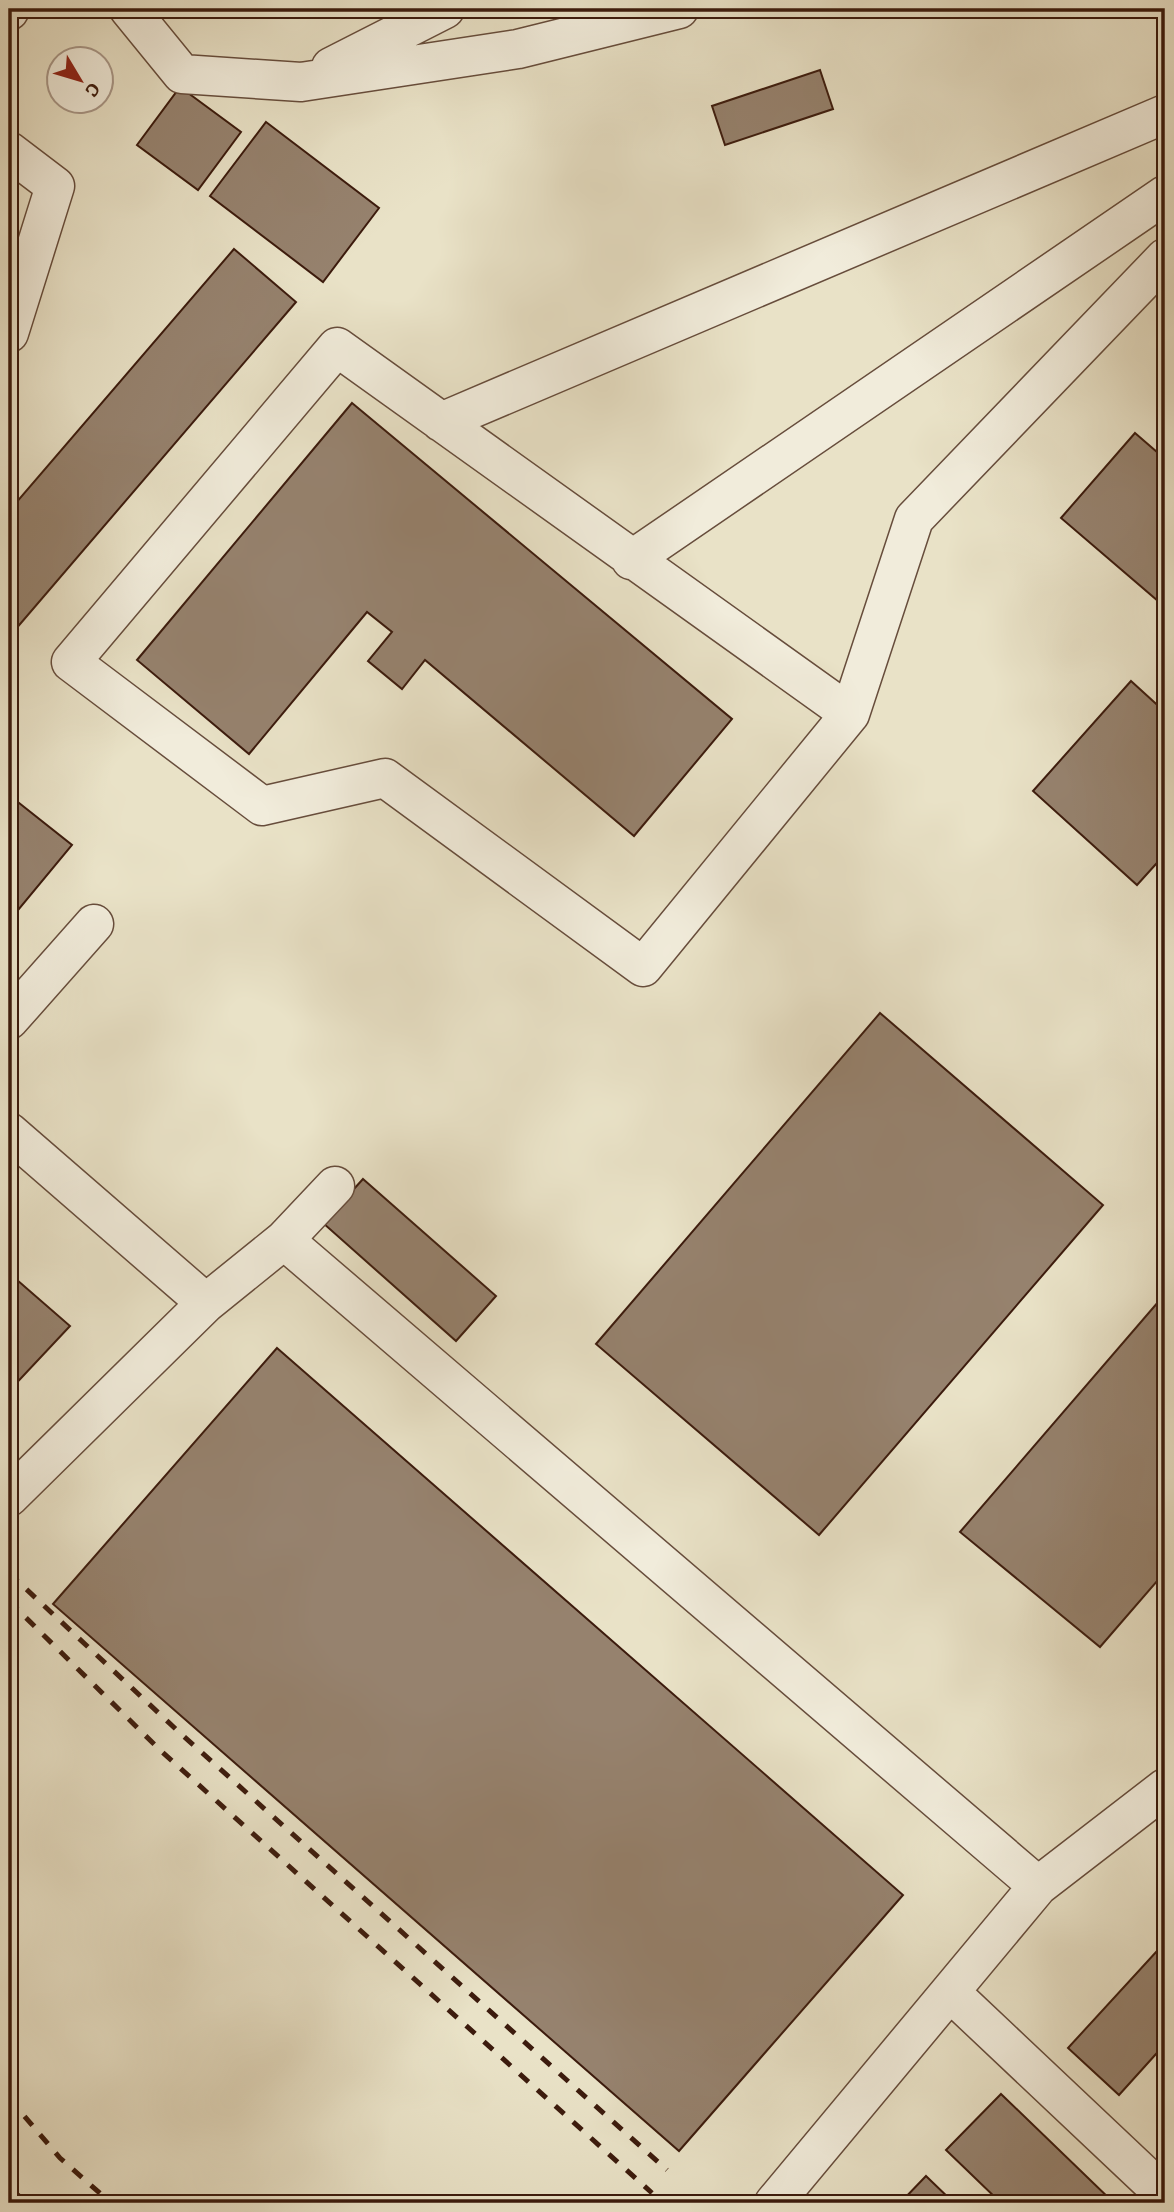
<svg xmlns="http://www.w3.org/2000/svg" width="1174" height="2212" font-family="Alegreya,serif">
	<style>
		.building { fill: #96826e; stroke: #3c1b0d; stroke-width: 2 }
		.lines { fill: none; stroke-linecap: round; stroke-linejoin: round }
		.minor-casing { stroke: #674d3c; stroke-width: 41 }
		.minor { stroke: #f1ecdb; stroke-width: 38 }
		.rail { stroke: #3c1b0d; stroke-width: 5; stroke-dasharray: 12 12; stroke-linecap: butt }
	</style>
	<rect width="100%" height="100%" fill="#e9e2c7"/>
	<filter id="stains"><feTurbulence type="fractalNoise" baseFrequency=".00286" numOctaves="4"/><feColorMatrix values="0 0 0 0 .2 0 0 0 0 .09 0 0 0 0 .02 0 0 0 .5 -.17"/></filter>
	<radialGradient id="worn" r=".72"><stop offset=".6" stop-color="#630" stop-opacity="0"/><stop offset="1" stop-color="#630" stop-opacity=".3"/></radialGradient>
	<path class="building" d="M820,70L833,109L725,145L712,106Z
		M180,87L241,132L198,190L137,145Z
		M266,122L379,208L323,282L210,196Z
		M234,249L296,302L9,637V511Z
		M352,403L732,719L634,836L425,660L402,689L368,661L392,632L367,612L249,754L137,660Z
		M1135,433L1165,459V607L1061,518Z
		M1131,681L1165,712V854L1137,885L1033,791Z
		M9,795L72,845L9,921Z
		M880,1013L1103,1205L819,1535L596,1344Z
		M363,1179L496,1296L456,1341L323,1223Z
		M9,1273L70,1326L9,1391Z
		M1165,1294V1572L1100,1647L960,1532Z
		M277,1348L903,1895L679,2151L53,1604Z
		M1157,1951L1165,1959V2044L1119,2095L1068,2048Z
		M1001,2094L1114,2203H1001L946,2150Z
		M926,2176L954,2203H900Z
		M9,2186L30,2203H9Z"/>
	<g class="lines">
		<g class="minor-casing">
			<path id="minor" d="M129,9L182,74L301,82L518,49L679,9
				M9,11L10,9
				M331,67L445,9
				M9,151L55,186L9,333
				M337,347L850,714L643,967L385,778L262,806L71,662Z
				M441,422L1165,114
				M631,560L1165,195
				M850,714L914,519L1165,258
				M9,1020L94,924
				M9,1132L206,1303
				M284,1240L1038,1886L1165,1788
				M9,1497L206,1303L284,1240L335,1186
				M950,1992L1165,2195
				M774,2203L1038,1886"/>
		</g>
		<use href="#minor" class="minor"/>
		<path class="rail" d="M9,1573L180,1733L667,2170
			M9,1601L160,1750L652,2193
			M9,2098L60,2158L111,2203"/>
	</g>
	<rect width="1174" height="2212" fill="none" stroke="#e9e2c7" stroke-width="35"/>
	<rect x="10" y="10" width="1153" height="2191" fill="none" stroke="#3c1b0d" stroke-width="3.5"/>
	<rect x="18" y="18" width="1139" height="2177" fill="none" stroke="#3c1b0d" stroke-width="2"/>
	<g transform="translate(80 80) rotate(128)"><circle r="33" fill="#f1ecdb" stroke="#a99889" stroke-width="2"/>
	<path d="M0-5L12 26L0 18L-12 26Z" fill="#8f2418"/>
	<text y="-10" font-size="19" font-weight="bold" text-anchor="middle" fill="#3c1b0d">С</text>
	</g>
	<rect width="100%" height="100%" filter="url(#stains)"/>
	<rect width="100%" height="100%" fill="url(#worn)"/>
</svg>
